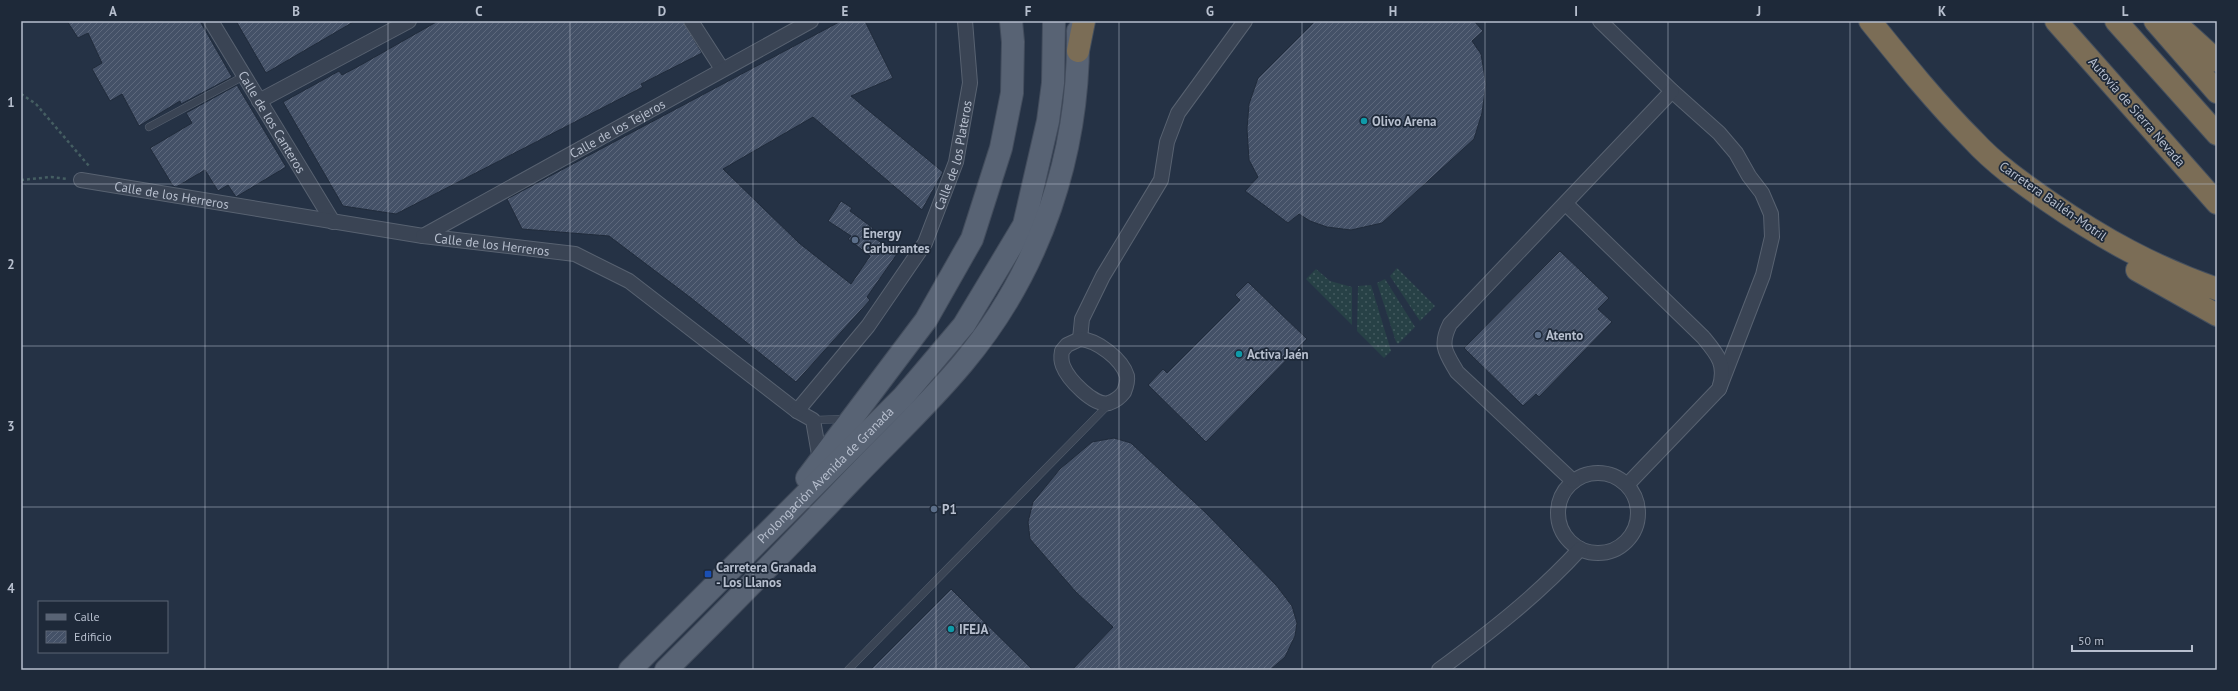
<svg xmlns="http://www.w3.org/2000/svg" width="2238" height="691" font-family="'PT Sans',sans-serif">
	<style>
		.grass { fill: url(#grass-dots) }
		.building { fill: url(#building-hatch); stroke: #202b3b }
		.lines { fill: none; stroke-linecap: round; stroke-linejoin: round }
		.lane-casing { stroke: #586271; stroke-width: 8 }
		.street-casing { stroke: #586271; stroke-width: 16 }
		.primary-casing { stroke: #434d5d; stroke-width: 24 }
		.highway-casing { stroke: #444f5e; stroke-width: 24 }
		.path { stroke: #455e62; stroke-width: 2.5; stroke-dasharray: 3 3; stroke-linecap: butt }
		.lane { stroke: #3a4454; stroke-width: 7 }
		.street { stroke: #3a4454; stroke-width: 14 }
		.primary { stroke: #586374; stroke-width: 22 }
		.highway { stroke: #7b6d56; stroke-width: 22 }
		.grid { fill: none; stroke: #b7bfce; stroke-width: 1; stroke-opacity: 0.55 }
		.culture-dot { fill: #0f9aa8; stroke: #1e2939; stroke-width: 1.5 }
		.service-dot { fill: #5c6f8a; stroke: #1e2939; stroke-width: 1.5 }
		.transit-dot { fill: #1a4fb4; stroke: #1e2939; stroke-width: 1.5 }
		.labels { text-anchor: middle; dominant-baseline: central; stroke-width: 3.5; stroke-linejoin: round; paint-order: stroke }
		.street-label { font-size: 13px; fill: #b7bfce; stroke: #1e2939 }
		.poi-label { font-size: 13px; font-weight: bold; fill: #b7bfce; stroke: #1e2939; text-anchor: start }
		.neatline { fill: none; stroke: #b7bfce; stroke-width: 1.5 }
		.grid-label { font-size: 13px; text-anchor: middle; font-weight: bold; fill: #b7bfce }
	</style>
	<defs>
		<pattern id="grass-dots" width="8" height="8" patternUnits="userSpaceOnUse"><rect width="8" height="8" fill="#274146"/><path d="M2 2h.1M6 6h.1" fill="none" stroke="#445b60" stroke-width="1.8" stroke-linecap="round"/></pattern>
		<pattern id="building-hatch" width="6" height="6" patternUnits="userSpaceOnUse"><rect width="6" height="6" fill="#445167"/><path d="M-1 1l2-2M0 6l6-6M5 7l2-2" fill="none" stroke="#5d687c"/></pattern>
	</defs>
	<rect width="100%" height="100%" fill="#253245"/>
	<path class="grass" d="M1397,268L1435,306L1420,321L1390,276Z
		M1316,269L1330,281L1352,287V325L1306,279Z
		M1385,279L1415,327L1398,344L1396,342L1377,283Z
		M1371,285L1391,351L1384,358L1357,331L1358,286Z"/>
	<path class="building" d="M67,21H200L232,77L181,104L180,101L139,126L122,94L110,101L92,69L102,63L88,33L78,38Z
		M236,21H355L266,73Z
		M438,21H683L702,53L641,84L643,87L396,214L343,206L283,102L339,71L342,75L359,66Z
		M841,21H865L893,78L851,96L943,172L922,210L813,117L723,169L799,243L851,284L870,256L848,239L851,236L828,221L841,201L852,208L850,211L873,228L869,234L897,254L867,297L870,300L796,382L691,298L609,236L522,229L507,199Z
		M1315,21H1474L1483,31L1472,41L1481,54L1486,84L1482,113L1474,139L1382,223L1351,230L1327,227L1310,221L1299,214L1288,223L1245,191L1258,177L1249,160L1247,129L1249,104L1258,78Z
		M237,85L286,167L236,197L228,185L218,191L205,170L176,187L173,186L150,148L192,123L186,113Z
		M1560,251L1609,298L1598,309L1612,322L1539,397L1536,394L1523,406L1464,348Z
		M1248,282L1307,339L1206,442L1148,385L1163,369L1167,373L1240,300L1235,295Z
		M1114,438L1131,443L1206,513L1276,585L1292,606L1297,623L1295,636L1285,657L1270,670H1072L1113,627L1075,591L1030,539L1028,522L1033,502L1060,469L1092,442Z
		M951,589L1033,670H870Z"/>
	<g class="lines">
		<g class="lane-casing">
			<path id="lane" d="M149,127L244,76
				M813,420L846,419
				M848,670L1110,403"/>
		</g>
		<g class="street-casing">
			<g id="street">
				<path id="s1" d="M211,21L333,222"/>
				<path d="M691,21L722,69"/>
				<path d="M1600,21L1672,91L1719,133L1736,153L1749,176L1762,193L1771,214L1772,237L1763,275L1719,389"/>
				<path d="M259,101L409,21"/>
				<path id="s2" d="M81,180L423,236L575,254L629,281L797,411L813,420L820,460"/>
				<path d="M1566,204L1703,337C1718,355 1727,365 1719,389L1627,485"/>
				<path id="s3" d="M423,236L811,21"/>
				<path d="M1080,339L1082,319L1103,276L1161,180L1167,142L1178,113L1245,21"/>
				<path d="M1080,339C1097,340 1122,359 1127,376C1128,382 1126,387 1124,392C1121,396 1115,401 1109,403C1094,407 1068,379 1063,366C1061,361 1061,356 1062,351L1067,345Z"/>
				<path id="s4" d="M797,411L868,326L925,243L956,162L970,83L965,21"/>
				<circle cx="1598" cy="513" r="40"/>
				<path d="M1573,481L1457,372C1446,353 1439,346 1450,324L1672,91"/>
				<path d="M1439,670C1489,633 1538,595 1580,549"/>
			</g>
		</g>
		<g class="primary-casing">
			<g id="primary">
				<path d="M807,478L926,320L972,239L1001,148L1012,93L1013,42L1011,21"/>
				<path id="s5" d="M630,670L903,397L964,325L1024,225L1048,121L1053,83L1054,21"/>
				<path d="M666,670C729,608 790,545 851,481C888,442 928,405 963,363C1041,270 1080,152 1078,31"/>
			</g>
		</g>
		<g class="highway-casing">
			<path id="highway" d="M1870,21C1903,62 1936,103 1973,140C1995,164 2022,183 2048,201C2103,239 2154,267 2217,289
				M2056,21L2217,203
				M2116,21L2217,134
				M2155,21L2217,92
				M2173,21L2217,61
				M1078,51L1084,21
				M2137,270L2217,315"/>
		</g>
		<path class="path" d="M21,94L36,104L89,166
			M21,180L51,177L68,179"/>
		<use href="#lane" class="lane"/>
		<use href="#street" class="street"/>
		<use href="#primary" class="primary"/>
		<use href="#highway" class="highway"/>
	</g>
	<path class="grid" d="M205,21V670M388,21V670M570,21V670M753,21V670M936,21V670M1119,21V670M1302,21V670M1485,21V670M1668,21V670M1850,21V670M2033,21V670M21,184H2217M21,346H2217M21,507H2217"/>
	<g class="culture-dot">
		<circle cx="1364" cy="121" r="4"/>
		<circle cx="1239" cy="354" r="4"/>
		<circle cx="951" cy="629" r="4"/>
	</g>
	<g class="service-dot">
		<circle cx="855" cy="240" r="4"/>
		<circle cx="1538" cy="335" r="4"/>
		<circle cx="934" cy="509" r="4"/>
	</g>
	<rect class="transit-dot" x="704" y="570" width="8" height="8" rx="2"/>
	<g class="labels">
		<g class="street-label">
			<text transform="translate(2137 112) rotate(49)">Autovía de Sierra Nevada</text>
			<text stroke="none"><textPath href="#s1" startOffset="118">Calle de los Canteros</textPath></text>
			<text stroke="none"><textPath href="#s3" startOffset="222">Calle de los Tejeros</textPath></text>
			<text stroke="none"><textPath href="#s4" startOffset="304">Calle de los Plateros</textPath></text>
			<text stroke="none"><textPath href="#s2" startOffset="92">Calle de los Herreros</textPath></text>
			<text transform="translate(2053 201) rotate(35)">Carretera Bailén-Motril</text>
			<text stroke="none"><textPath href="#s2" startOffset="416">Calle de los Herreros</textPath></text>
			<text stroke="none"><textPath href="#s5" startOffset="276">Prolongación Avenida de Granada</textPath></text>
		</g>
		<g class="poi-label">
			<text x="1372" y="121">Olivo Arena</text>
			<text x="863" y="233">Energy<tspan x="863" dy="15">Carburantes</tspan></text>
			<text x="1546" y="335">Atento</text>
			<text x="1247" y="354">Activa Jaén</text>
			<text x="942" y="509">P1</text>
			<text x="716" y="567">Carretera Granada<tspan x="716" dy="15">- Los Llanos</tspan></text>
			<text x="959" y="629">IFEJA</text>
		</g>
	</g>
	<rect width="2238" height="691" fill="none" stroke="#1e2939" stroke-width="44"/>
	<rect x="38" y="601" width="130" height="52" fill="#1e2939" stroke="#5b6575"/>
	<rect x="46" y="614" width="20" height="6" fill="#586374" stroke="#5b6575"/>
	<text x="74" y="621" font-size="12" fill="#b7bfce">Calle</text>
	<rect x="46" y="631" width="20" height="12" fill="url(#building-hatch)" stroke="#5b6575"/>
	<text x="74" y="641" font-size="12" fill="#b7bfce">Edificio</text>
	<path d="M2072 645v6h120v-6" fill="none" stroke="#b7bfce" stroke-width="2"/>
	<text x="2078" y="645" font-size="12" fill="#b7bfce" stroke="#1e2939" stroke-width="3" paint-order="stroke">50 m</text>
	<rect x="22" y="22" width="2194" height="647" class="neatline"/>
	<g class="grid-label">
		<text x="113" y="16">A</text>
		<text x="296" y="16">B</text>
		<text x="479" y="16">C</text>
		<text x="662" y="16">D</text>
		<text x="845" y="16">E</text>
		<text x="1028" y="16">F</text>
		<text x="1210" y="16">G</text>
		<text x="1393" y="16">H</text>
		<text x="1576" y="16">I</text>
		<text x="1759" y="16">J</text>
		<text x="1942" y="16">K</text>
		<text x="2125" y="16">L</text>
		<text x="11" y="107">1</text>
		<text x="11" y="269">2</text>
		<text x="11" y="431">3</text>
		<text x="11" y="593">4</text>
	</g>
</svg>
